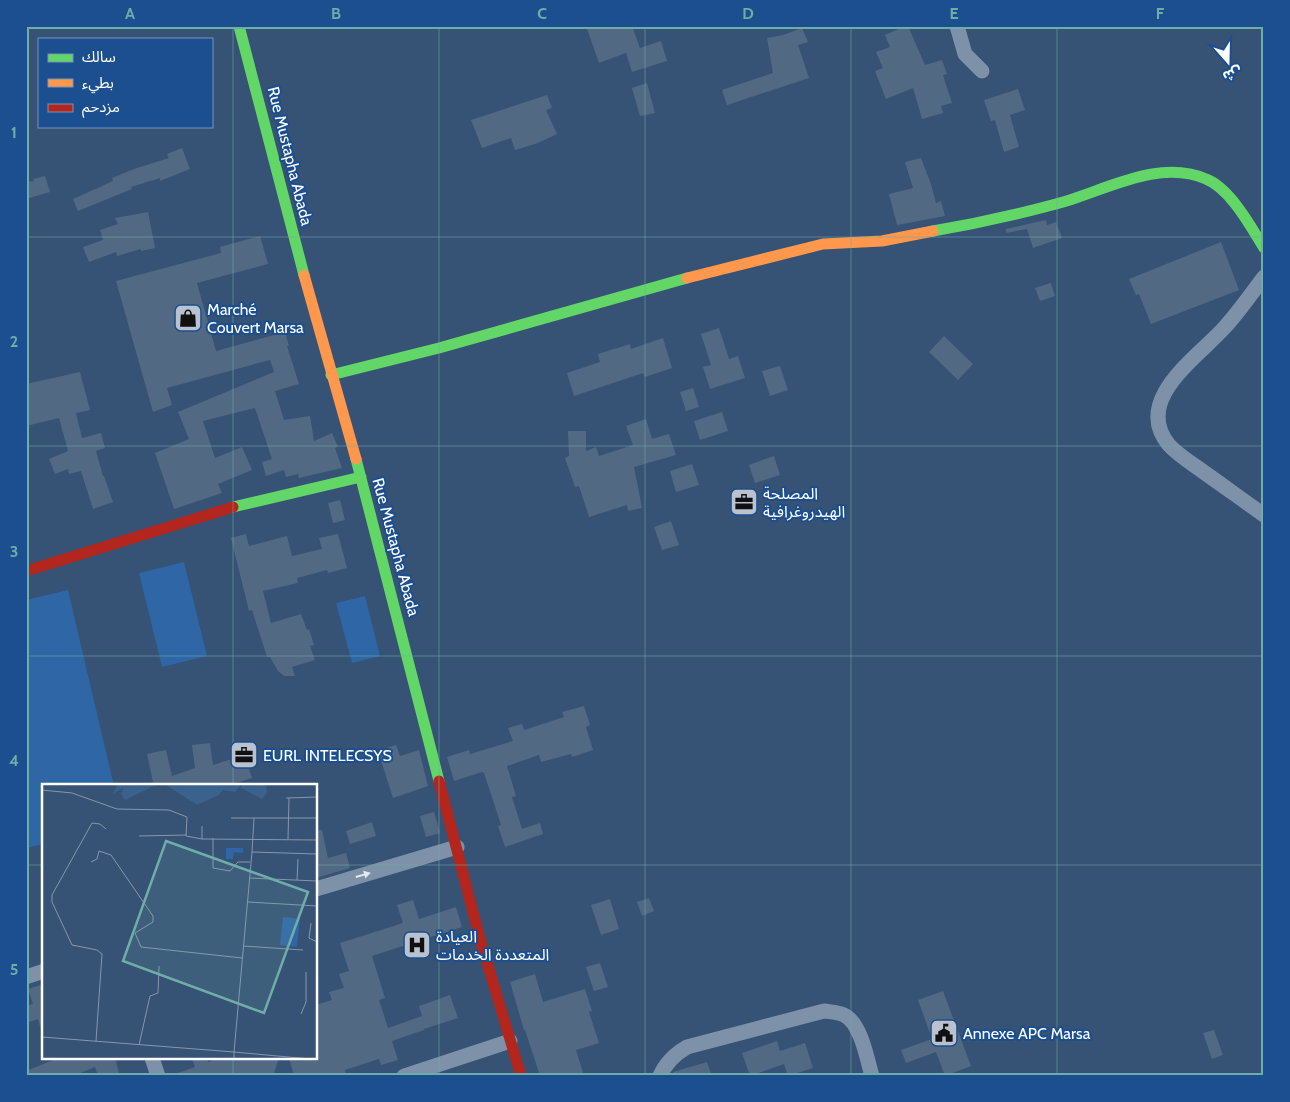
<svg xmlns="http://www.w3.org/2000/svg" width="1290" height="1102" font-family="Cabin,'Noto Sans Arabic',sans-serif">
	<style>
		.green { fill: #2f66a5 }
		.building { fill: #526984 }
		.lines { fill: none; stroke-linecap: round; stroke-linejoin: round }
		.street { stroke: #7d92a8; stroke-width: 15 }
		.fast { stroke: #63d668; stroke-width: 11 }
		.slow { stroke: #ff974d; stroke-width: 11 }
		.jam { stroke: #b3261e; stroke-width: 11 }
		.oneway { fill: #e5e9ee }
		.grid { fill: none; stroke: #6fada8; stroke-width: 1; stroke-opacity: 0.55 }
		.labels { text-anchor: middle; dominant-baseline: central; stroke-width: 4; stroke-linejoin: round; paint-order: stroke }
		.street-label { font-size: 16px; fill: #fff; stroke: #1b4f8f }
		.poi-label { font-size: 16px; fill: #fff; stroke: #1b4f8f; text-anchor: start }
		.inset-road { fill: none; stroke: #8697ac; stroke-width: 1 }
		.view { fill: #6fada8; fill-opacity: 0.15; stroke: #6fada8; stroke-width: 2.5 }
		.inset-edge { fill: none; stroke: #fff; stroke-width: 2.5 }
		.neatline { fill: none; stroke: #6fada8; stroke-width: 2 }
		.grid-label { font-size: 16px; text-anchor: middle; font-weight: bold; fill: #6fada8 }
	</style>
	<rect width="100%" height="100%" fill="#365274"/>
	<path class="green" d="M184,562L207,656L162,667L139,573Z
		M68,590L114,786H44V844L26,848V600Z
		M365,596L380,656L352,663L336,603Z"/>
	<path class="building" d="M586,26H632L640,48L661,41L667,61L632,72L626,53L599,63Z
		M905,26H908L925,65L942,60L947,74L943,75L952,103L941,106L943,113L922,119L913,88L886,99L875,71L883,68L876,52L890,47L885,35Z
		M802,28L808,42L798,45L809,78L727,105L722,90L773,73L767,38L783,35Z
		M647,83L655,113L640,116L632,88Z
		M1018,89L1025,110L1010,115L1019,147L1004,152L995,120L991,121L984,100Z
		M547,95L552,108L546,110L557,134L538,143L515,150L511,138L482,148L471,120Z
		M182,148L190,169L160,181V178L131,187L132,189L78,211L73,199L113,181L112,178L134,169L169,158L167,154Z
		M921,158L931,184L936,203L941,201L945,216L897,225L889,194L913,188L905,162Z
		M45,176L50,192L26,199V182L34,181L33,179Z
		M148,212L155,248L141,251V249L117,256L116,252L89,262L83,247L103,240L100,230L118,224L115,218Z
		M1046,220L1047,225L1056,222L1062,238L1033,248L1027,229L1006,233V229Z
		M260,236L268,264L197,283L216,351L285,332L289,346H287L299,384L275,391L284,420L310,416L314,441L332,433L338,447L335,448L342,468L299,478L298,474L286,477L284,470L266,476L262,462L272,459L255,408L203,421L215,458L242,447L252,470L218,484L222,493L174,509L155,453L189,439L178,412L274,372L270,360L167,388L172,405L153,412L116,281L221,253L220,247Z
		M1221,242L1239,290L1151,324L1139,294L1136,295L1129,279Z
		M1051,283L1055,296L1040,301L1035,288Z
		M719,328L729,359L738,356L745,378L710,389L703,367L711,365L701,334Z
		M944,336L973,364L958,380L929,352Z
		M663,338L672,368L645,377L643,373L574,396L567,373L600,362L598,354L630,344L631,349Z
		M780,366L788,390L770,396L762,371Z
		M80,372L90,410L76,413L82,438L101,433L105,448L96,451L103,476H104L113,502L93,509L81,471L69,474L68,469L55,474L49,459L68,451L59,418L26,426V384Z
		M693,388L699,407L686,411L680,392Z
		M722,412L728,431L700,440L694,421Z
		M646,419L652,439L669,434L676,455L634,467L642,508L628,511L627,505L589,517L579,486L575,487L565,458L569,456L568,431H586V451L596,447L599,456L633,445L626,426Z
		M774,456L780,475L755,483L749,465Z
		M692,464L699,485L676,492L670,471Z
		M340,500L345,520L333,523L328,503Z
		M671,521L679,545L662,550L654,527Z
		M246,534L249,546L287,536L292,556L322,549L319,538L338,534L347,568L328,573L327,570L297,578L298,583L263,591L271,623L301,614L307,630L309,629L314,645L310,646L315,660L292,667L295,676H284L278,671L270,657H267L252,610L249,611L231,538Z
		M584,706L590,725L586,727L593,750L572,757L571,754L541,762L539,755L507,766L516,796L512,797L522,829L540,823L543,834L505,847L498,826L501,825L484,773L482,772L454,781L447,757L469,750L470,754L513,741L508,728L522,724L524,730L564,717L562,712Z
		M210,743L213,765L244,755L252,778L227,786H149V783L153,782L147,754L166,750L172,776L195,768L192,745Z
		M396,745L400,756L419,750L428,786L393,798L378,751Z
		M434,812L440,833L426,837L420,816Z
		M372,822L376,836L350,844L346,831Z
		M316,830H322L328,858L346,853L350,868L316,878Z
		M649,898L654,911L642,916L637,902Z
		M610,899L619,929L601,935L591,905Z
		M413,900L419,919L456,907L462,927L425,939L429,951L413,956L409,944L372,956L385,998L379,1000L388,1028L422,1016L419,1006L450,995L458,1018L424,1029V1030L392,1041L398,1060L381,1065L379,1059L345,1070L347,1076H294L289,1058H316V1005L332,1000L329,992L344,988L339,974L349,971L340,943L403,923L397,905Z
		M600,963L608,987L594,991L586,967Z
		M535,974L543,1002L585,989L592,1011L589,1012L599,1043L576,1050L584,1076H540L525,1030H524L510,982Z
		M44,984V1030H41L38,1019L26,1023V1006L33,1004L28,989Z
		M943,991L971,1066L945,1076L936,1052L906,1063L901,1050L932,1039L918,1000Z
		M1214,1030L1223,1055L1212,1059L1203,1033Z
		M777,1041L780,1051L805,1043L813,1068L788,1076L784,1064L750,1076L742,1053Z
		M58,1058H115L120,1076H98L95,1067L73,1076H26V1071Z
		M192,1058H207L208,1062L220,1058H279L273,1076H175V1074L195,1067Z
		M707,1062L712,1076H672L673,1072Z"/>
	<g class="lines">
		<path class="street" d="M957,26L965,54L982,71
			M1264,277C1251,294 1238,313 1224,328C1197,358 1132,400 1169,445C1179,456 1193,464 1205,473C1225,487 1244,501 1264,515
			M316,889L457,847
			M26,977L44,971
			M152,1058L158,1076
			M404,1076L510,1041
			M660,1076C666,1062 675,1054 687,1047L824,1011C831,1012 838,1012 844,1015C861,1023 867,1059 872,1076"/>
		<path class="fast" d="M239,26L304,275
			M933,231C974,224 1015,215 1056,204C1103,192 1157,158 1206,179C1230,188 1251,227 1264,248
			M331,375L439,348L687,278
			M356,459L439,781
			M233,507L361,477"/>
		<path class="slow" d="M304,275L356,459
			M687,278L823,244L882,241L933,231"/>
		<path class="jam" d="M26,571L233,507
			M439,781L480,939L521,1076"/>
	</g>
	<defs><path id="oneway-solid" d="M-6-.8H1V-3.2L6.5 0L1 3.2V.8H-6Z" transform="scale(1.25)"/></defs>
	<use class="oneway" href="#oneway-solid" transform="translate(363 875) rotate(-16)"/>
	<path class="grid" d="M233,26V786M439,26V1076M645,26V1076M851,26V1076M1057,26V1076M26,237H1264M26,446H1264M26,656H1264M26,865H44M316,865H1264M233,1058V1076"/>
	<defs>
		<g id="shop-square" transform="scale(1.4375)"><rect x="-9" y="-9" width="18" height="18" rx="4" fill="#b9c2ce" stroke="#1b4f8f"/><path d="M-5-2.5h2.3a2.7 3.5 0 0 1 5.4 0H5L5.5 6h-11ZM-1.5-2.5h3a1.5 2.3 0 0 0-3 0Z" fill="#111"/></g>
		<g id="office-square" transform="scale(1.4375)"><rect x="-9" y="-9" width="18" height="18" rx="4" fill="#b9c2ce" stroke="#1b4f8f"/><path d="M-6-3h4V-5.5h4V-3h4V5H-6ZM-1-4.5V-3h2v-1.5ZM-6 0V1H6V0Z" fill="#111"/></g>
		<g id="hospital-square" transform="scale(1.4375)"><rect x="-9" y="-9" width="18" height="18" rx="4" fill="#b9c2ce" stroke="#1b4f8f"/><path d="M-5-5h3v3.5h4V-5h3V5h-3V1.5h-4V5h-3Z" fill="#111"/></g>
		<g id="civic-square" transform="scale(1.4375)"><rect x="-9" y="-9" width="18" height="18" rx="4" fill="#b9c2ce" stroke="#1b4f8f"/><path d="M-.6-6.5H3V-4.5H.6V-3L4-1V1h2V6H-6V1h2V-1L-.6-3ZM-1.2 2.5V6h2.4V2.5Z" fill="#111"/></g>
	</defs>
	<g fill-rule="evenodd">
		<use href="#shop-square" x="188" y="318"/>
		<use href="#office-square" x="744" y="502"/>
		<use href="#office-square" x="244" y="755"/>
		<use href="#hospital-square" x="417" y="945"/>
		<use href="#civic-square" x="944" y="1033"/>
	</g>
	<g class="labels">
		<g class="street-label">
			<text transform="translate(290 156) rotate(76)">Rue Mustapha Abada</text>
			<text transform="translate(396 547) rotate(75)">Rue Mustapha Abada</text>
		</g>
		<g class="poi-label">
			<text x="207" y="309">Marché<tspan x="207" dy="18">Couvert Marsa</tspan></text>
			<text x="763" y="493">المصلحة<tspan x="763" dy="18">الهيدروغرافية</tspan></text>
			<text x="263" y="755">EURL INTELECSYS</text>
			<text x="436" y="936">العيادة<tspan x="436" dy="18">المتعددة الخدمات</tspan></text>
			<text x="963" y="1033">Annexe APC Marsa</text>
		</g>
	</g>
	<g transform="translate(42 784)">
		<rect width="275" height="275" fill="#365274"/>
		<path d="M184,64H201V69L192,68L191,75H184ZM241,133L258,135L255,163L238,161Z" fill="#2f66a5"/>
		<path d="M75,0H198V2L193,8L181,6L177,11L155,21L124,1H114L83,16L79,10L81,4L71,10ZM200,0H224L225,9L220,15L199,4Z" fill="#3b618d"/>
		<path class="inset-road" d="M0,6L30,9L75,25L127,26L145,33L144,52L160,55M244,14L275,13M189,34H275M160,42V55L275,56M97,52L144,51M171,54V84L188,87L196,78H208M246,55L247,14M210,68L212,34M49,78L55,75L57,67L69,71L111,132V138L93,149L99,163L200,174M207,94L275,97M255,96L256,75M206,118L275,122M269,139L267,154L275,158M201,162L261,166M259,230L264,218V188M0,253L192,268L210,68L275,70M54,257L60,170L55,166L30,161L10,118V111L50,39L58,40L64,45M97,261L108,212L116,209L117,182M192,275V268L268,275"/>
		<path class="view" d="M124,57L266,108L222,229L81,177Z"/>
		<rect width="275" height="275" class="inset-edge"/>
	</g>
	<rect width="1290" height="1102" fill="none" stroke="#1b4f8f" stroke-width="55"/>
	<rect x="38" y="38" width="175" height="90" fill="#1b4f8f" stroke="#7695bc"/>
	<rect x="48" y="54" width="25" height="8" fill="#63d668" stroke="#7695bc"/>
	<text x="82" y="62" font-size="15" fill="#ffffff">سالك</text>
	<rect x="48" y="79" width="25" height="8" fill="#ff974d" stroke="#7695bc"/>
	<text x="82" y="88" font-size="15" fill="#ffffff">بطيء</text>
	<rect x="48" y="104" width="25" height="8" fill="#b3261e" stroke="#7695bc"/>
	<text x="82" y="112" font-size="15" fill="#ffffff">مزدحم</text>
	<g transform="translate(1228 62) rotate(160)" stroke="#1b4f8f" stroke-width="4" paint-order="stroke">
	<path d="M0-4L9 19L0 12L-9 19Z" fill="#ffffff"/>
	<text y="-8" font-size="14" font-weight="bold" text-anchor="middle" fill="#ffffff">ش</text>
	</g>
	<rect x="28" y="28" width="1234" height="1046" class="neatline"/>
	<g class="grid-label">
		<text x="130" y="19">A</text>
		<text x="336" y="19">B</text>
		<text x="542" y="19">C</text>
		<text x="748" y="19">D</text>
		<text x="954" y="19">E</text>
		<text x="1160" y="19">F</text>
		<text x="14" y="138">1</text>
		<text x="14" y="347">2</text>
		<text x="14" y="557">3</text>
		<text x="14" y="766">4</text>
		<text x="14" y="975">5</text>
	</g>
</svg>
